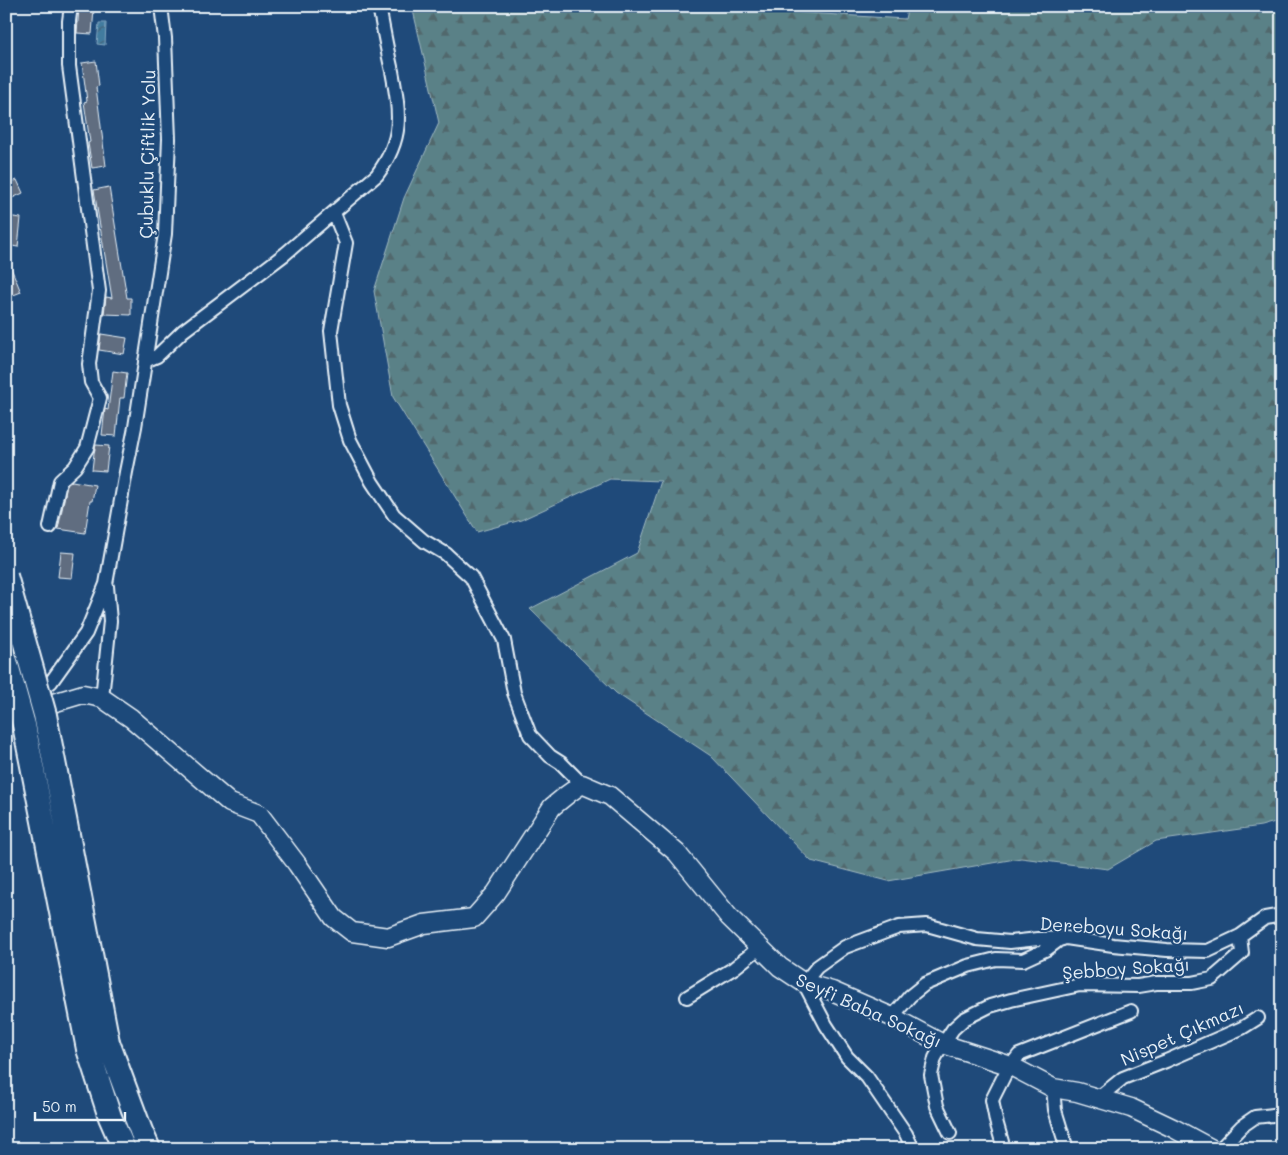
<svg xmlns="http://www.w3.org/2000/svg" width="1288" height="1155" font-family="Mali,sans-serif">
	<style>
		.forest { fill: url(#forest-firs); stroke: #a1b9c0 }
		.water { fill: url(#water-waves); stroke: #85aac3 }
		.building { fill: #606d80; stroke: #e8f1f8 }
		.lines { fill: none; stroke-linecap: round; stroke-linejoin: round }
		.street-casing { stroke: #e8f1f8; stroke-width: 16 }
		.secondary-casing { stroke: #e8f1f8; stroke-width: 21 }
		.highway-casing { stroke: #e8f1f8; stroke-width: 26 }
		.street { stroke: #1f4a7a; stroke-width: 12 }
		.secondary { stroke: #1f4a7a; stroke-width: 18 }
		.highway { stroke: #1f4a7a; stroke-width: 22 }
		.highway-bridge-casing { stroke: #e8f1f8; stroke-width: 26; stroke-linecap: butt }
		.highway-bridge { stroke: #1f4a7a; stroke-width: 22 }
		.labels { text-anchor: middle; dominant-baseline: central; stroke-width: 4.5; stroke-linejoin: round; paint-order: stroke }
		.street-label { font-size: 18px; fill: #e8f1f8; stroke: #1f4a7a }
	</style>
	<defs>
		<pattern id="forest-firs" width="22" height="20" patternUnits="userSpaceOnUse" patternTransform="scale(1.25)"><rect width="22" height="20" fill="#5a8187"/><path d="M5 1l3.5 6h-7zM16 11l3.5 6h-7z" fill="#51676c"/></pattern>
		<pattern id="water-waves" width="16" height="10" patternUnits="userSpaceOnUse" patternTransform="scale(1.25)"><rect width="16" height="10" fill="#437b9f"/><path d="M0 5q4-4 8 0t8 0" fill="none" stroke="#446479"/></pattern>
	</defs>
	<rect width="100%" height="100%" fill="#1f4a7a"/>
	<filter id="ink" filterUnits="userSpaceOnUse"><feTurbulence type="fractalNoise" baseFrequency=".02" numOctaves="2"/><feDisplacementMap in="SourceGraphic" scale="10" xChannelSelector="R" yChannelSelector="G"/><feConvolveMatrix kernelMatrix="1 2 1 2 8 2 1 2 1" color-interpolation-filters="sRGB"/></filter>
	<g filter="url(#ink)">
		<path class="forest" d="M412,6H749L757,10L905,19L908,6H1282V820L1261,826L1156,841L1108,869L1021,858L888,881L811,861L711,756L616,693L530,609L637,553L661,481L610,479L521,520L477,532L393,397L374,291L404,198L439,123Z"/>
		<path class="water" d="M99,23H106L105,45L97,44Z"/>
		<path class="building" d="M79,8L94,9L92,34L77,33Z
			M96,61L99,86L96,87L106,166L92,168L88,143L90,142L84,102L87,101L82,63Z
			M17,180L23,193L6,201V185Z
			M109,187L127,298H131V315L104,314L106,297L112,298L94,190Z
			M6,216L21,218L18,247L6,245Z
			M6,256L21,292L6,298Z
			M101,334L127,338L124,354L99,350Z
			M113,371L127,373L124,398H120L116,436L102,435L105,409L108,410Z
			M96,445L109,446L106,471L92,470L94,453Z
			M72,481L95,485L92,501H90L85,533L58,529L67,485Z
			M61,552L75,553L72,578L58,577Z"/>
		<g class="lines">
			<g class="street-casing">
				<path id="street" d="M334,213L346,243L331,331L339,405L350,440L372,482L394,515L424,541L446,554L471,577L504,640L514,693L530,735L550,756L561,763L582,784
					M145,361L157,356L183,331L285,254L377,175C404,138 400,114 392,71C387,50 383,28 379,6
					M50,527L60,481L75,467L87,448L100,398L91,382L89,364L99,291L69,66V21L71,6
					M36,694L51,682L86,633L106,584L126,472L135,427L165,234L169,139L165,38L161,6
					M102,698L110,621L107,586
					M687,997L734,968L760,947
					M892,1017L910,996L925,984L968,966L996,959L1023,960L1047,949L1059,940L1063,939
					M1053,1088L1055,1110L1067,1149
					M1097,1099L1123,1078L1166,1061L1242,1028L1258,1018
					M950,1133L937,1106L931,1075L935,1058L943,1044L953,1029L964,1019L990,1006L1011,1000L1080,985L1138,986L1156,983H1192L1212,979L1242,953L1240,936
					M913,1149L906,1134L867,1077L847,1057L826,1025L804,983L817,967L845,947L899,927L927,925L977,939L1010,942L1038,939L1066,938L1113,945L1167,950L1208,951L1240,936L1265,918L1282,915
					M1004,1149L996,1121L992,1100L1006,1072L1019,1055L1131,1011
					M1220,1149L1242,1126L1255,1117L1282,1114"/>
			</g>
			<g class="secondary-casing">
				<path id="secondary" d="M6,717L83,694L102,698L131,718L230,803L259,814L297,864L334,918L352,932L388,937L424,924L474,918L496,893L552,807L568,794L582,784L610,796L677,853L729,917L780,967L804,983L832,991L892,1017L943,1044L1011,1066L1053,1088L1077,1092L1131,1108L1175,1129L1212,1149"/>
			</g>
			<g class="highway-casing">
				<path id="highway" d="M108,1042L141,1131L149,1149
					M88,1049L110,1117L124,1149"/>
			</g>
			<use href="#street" class="street"/>
			<use href="#secondary" class="secondary"/>
			<use href="#highway" class="highway"/>
			<g class="highway-bridge-casing">
				<path id="highway-bridge" d="M6,576L45,715L108,1042
					M6,661L24,725L88,1049"/>
			</g>
			<use href="#highway-bridge" class="highway-bridge"/>
		</g>
	</g>
	<g class="labels">
		<g class="street-label">
			<text transform="translate(147 154) rotate(-89)">Çubuklu Çiftlik Yolu</text>
			<text transform="translate(1114 928) rotate(4)">Dereboyu Sokağı</text>
			<text transform="translate(1126 968) rotate(-4)">Şebboy Sokağı</text>
			<text transform="translate(869 1010) rotate(24)">Seyfi Baba Sokağı</text>
			<text transform="translate(1182 1033) rotate(-24)">Nispet Çıkmazı</text>
		</g>
	</g>
	<rect width="1288" height="1155" fill="none" stroke="#1f4a7a" stroke-width="25"/>
	<rect x="12" y="12" width="1263" height="1130" fill="none" stroke="#e8f1f8" stroke-width="2" filter="url(#ink)"/>
	<path d="M35 1112v8h90v-8" fill="none" stroke="#e8f1f8" stroke-width="2.5"/>
	<text x="42" y="1112" font-size="15" fill="#e8f1f8" stroke="#1f4a7a" stroke-width="4" paint-order="stroke">50 m</text>
</svg>
